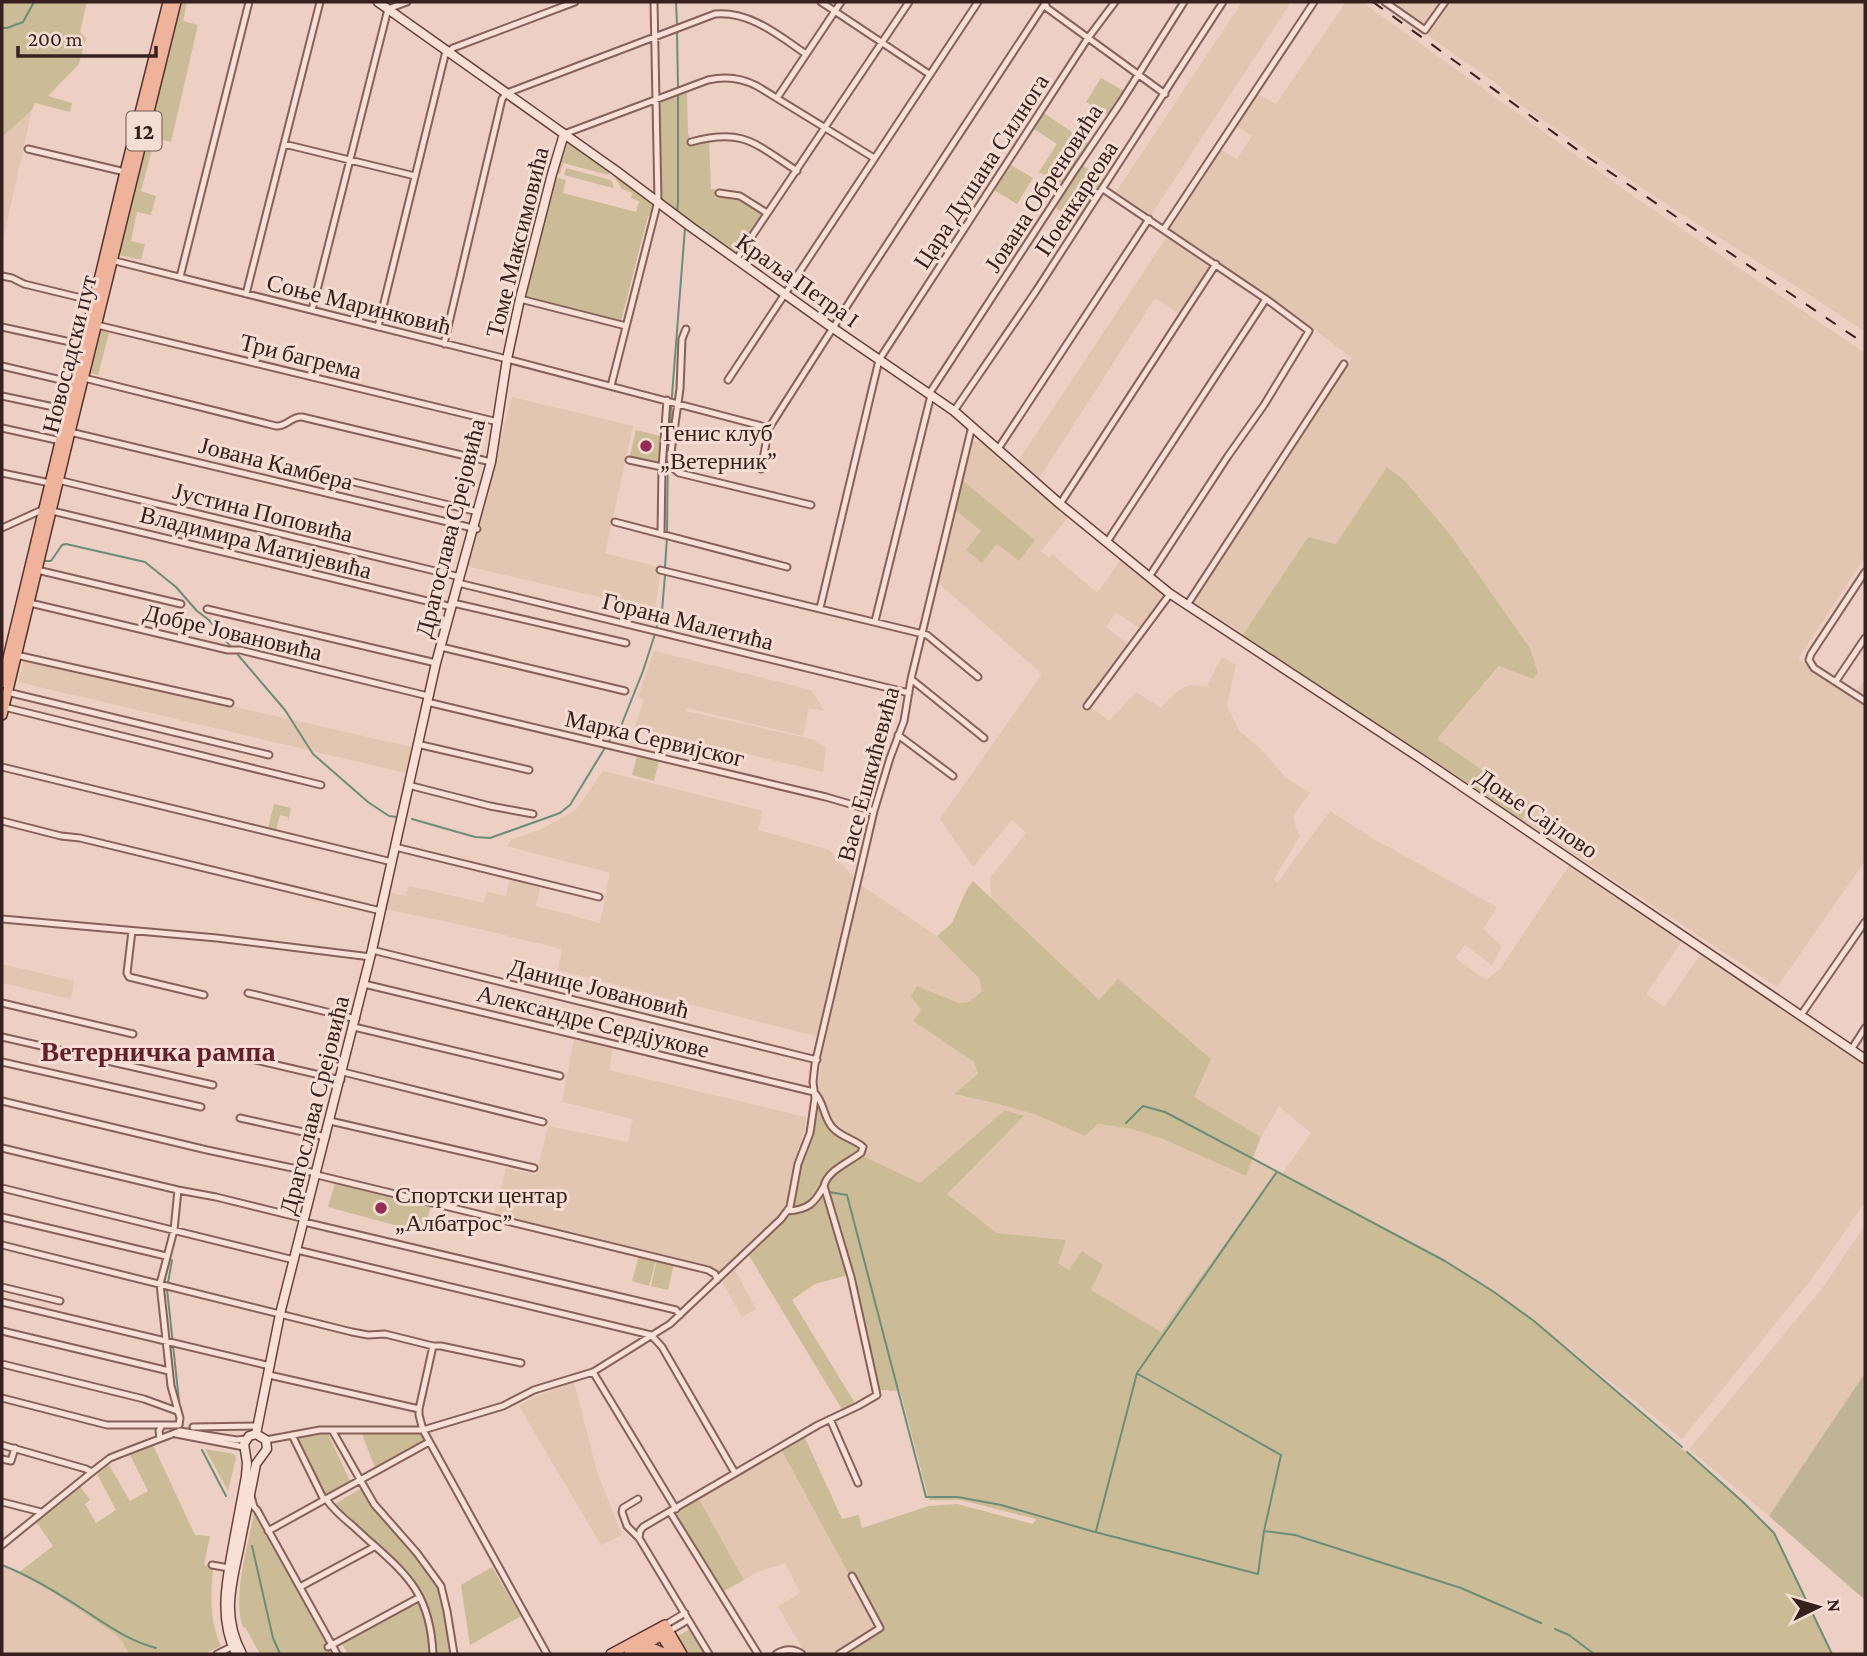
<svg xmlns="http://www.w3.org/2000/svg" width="1867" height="1656" font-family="'Crimson Pro',serif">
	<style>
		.farmland { fill: #e2c6b1 }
		.green { fill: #cbbc97 }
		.cemetery { fill: #c0b496 }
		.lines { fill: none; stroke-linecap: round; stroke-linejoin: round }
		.stream { stroke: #6c8e78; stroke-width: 2 }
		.street-casing { stroke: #87605a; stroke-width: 9 }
		.secondary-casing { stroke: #69423e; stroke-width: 11 }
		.primary-casing { stroke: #55312f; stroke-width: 12 }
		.street { stroke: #f8e0d6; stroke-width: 5 }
		.secondary { stroke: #f8e0d6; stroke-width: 8 }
		.primary { stroke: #efb39c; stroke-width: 9 }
		.rail { stroke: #37201e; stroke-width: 2; stroke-dasharray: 12 12; stroke-linecap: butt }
		.poi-dot { fill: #942c57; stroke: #f5ddd3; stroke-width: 2.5 }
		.labels { text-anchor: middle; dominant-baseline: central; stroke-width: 6; stroke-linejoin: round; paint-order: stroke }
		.shield { fill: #f5ddd3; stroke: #705954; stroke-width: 2 }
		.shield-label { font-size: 23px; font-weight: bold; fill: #37201e }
		.street-label { font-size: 24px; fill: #37201e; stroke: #f5ddd3 }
		.poi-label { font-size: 24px; fill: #37201e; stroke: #f5ddd3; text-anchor: start }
		.quarter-label { font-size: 28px; font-weight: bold; fill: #631f2c; stroke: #f5ddd3 }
	</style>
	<rect width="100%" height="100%" fill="#edcfc3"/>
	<path class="farmland" d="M1242,2H1291L1151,215L1116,192Z
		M1346,2H1362L1636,198L1865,353V557L1798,659L1855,694L1865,679V861L1777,987L1522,820L1532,804L1437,739L1500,666L1533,678L1538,673L1530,648L1452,537L1388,467L1336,544L1308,537L1242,636L1192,605L1352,358L1315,330L1168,229L1220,149L1237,159L1252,136L1236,125L1258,94L1276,104Z
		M1380,2H1865V332L1805,292L1657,198L1515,101L1497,84Z
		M32,110L2,244V137Z
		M1168,235L1212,265L1180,315L1155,298L1038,480L1018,461Z
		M512,397L633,426L605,553L661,568L655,610L466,566Z
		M980,441L1070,515L1041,551L1049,558L1052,554L1097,593L1121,560L1166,594L1142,630L1116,612L1106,627L1130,646L1085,705L1090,706L1109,721L1136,692L1161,708L1173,695L1184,687L1190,685L1207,686L1222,657L1236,665L1227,705L1239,731L1261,749L1286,778L1310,793L1293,816L1296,829L1300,836L1274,879L1277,883L1330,811L1372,838L1497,907L1483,929L1502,946L1492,965L1465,945L1455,958L1486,980L1500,969L1570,864L1682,941L1646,994L1664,1007L1701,954L1865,1066V1202L1814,1276L1682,1439L1530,1318L1494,1292L1445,1261L1282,1174L1311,1133L1279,1106L1261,1137L1194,1097L1118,980L1099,1000L991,899L990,878L1026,833L1012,820L973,867L940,819L1042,674L938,583L955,510L981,531L982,563L997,544L1035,540L962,480L971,442Z
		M654,651L811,690L825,711L809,708L803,736L687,708L685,711L815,740L826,748L823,772L635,727L644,700L638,697Z
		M24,659L412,747L406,773L18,682Z
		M603,771L762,811L758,830L830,850L855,879L818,1037L558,970L562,949L458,924L384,909L388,892L406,896L409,886L484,903L487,892L506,896L510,879L540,888L536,906L600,923L610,873L507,846L512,839L542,829L576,810Z
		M861,885L937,936L980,978L982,991L969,1002L959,1003L918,987L921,1010L913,1021L974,1062L978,1074L955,1095L994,1103L1034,1114L1085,1136L1098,1124L1132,1129L1163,1139L1246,1176L1252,1161L1277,1171L1161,1333L1091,1290L1103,1265L1069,1270L1058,1262L1065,1240L997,1233L946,1193L1023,1117L1005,1110L920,1183L862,1156L865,1151L836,1135L828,1127L817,1099L822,1056Z
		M2,964L74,981L71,999L2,983Z
		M574,1040L613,1047L609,1070L806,1117L805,1127L794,1166L786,1206L757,1241L717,1278L710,1269L494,1215L506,1168L536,1175L548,1126L628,1142L633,1119L562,1102Z
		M1865,1225V1373L1769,1516L1689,1449L1824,1286Z
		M734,1268L756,1309L742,1317L721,1280Z
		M574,1382L597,1472L622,1535L601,1545L519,1406L539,1395Z
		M782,1451L881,1631L841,1654H806L778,1607L800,1593L785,1563L757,1572L744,1580L699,1499Z
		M2,1566L34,1580L114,1633L122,1641L129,1654H2Z"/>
	<path class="green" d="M2,2H87L80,32L86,38L79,64L48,96L72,103L70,112L35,103L32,110L2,137Z
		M179,2H187L183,21L198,25L171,142L155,138L141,191L156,196L151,215L137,212L131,241L145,244L141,260L119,255L123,239L121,238Z
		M1101,78L1124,91L1109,115L1086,102Z
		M687,92L688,133L692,145L709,141L711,189H715V198C735,193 748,203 764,213L736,255L660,199L659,103Z
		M1044,113L1088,143L1063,184L1039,172L1057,144L1034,129Z
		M566,139L611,171L608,175L563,163L560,174L555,173Z
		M1011,165L1033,178L1017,204L994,190Z
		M1082,165L1106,180L1078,223L1056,208Z
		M566,168L611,180L614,187L613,188L564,175Z
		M615,175L654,203L650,216H648L621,321L525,296L553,191L551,190L554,177L566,180L563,193L636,212L639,201L631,198L632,193L622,189L614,176Z
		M101,331L109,333L98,375L91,373Z
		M636,430L660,436L658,462L630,456Z
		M1387,467L1405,481L1452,537L1530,648L1538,673L1533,679L1499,666L1437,739L1532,804L1522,820L1438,763L1242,636L1308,537L1336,544Z
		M962,480L1035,540L1019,561L997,544L982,563L966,550L981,531L955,510Z
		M638,752L660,757L654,781L632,775Z
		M274,804L291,808L288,822V817L280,815L276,830L268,828Z
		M973,881L1099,1000L1118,979L1211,1059L1194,1097L1261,1137L1246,1176L1163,1139L1132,1129L1098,1124L1085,1136L1034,1114L994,1103L954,1094L978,1074L974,1062L913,1021L921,1010L911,996L917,986L959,1003L969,1002L982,991L979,978L937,936L952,923L967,889Z
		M817,1099L828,1127L836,1135L866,1151L863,1156L920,1183L1005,1110L1024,1116L947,1194L997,1233L1066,1240L1058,1263L1069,1270L1082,1251L1103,1265L1091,1290L1161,1332L1277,1171L1445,1261L1494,1292L1534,1321L1743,1502L1768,1526L1779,1541L1832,1654H841L880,1631L782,1451L805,1438L842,1519L859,1515L862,1528L929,1506L957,1504L1033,1524L1036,1519L961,1500H929L900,1391L880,1390L857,1290L836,1217L830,1220L848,1275L815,1284L792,1300L856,1405L843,1411L748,1254L788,1217L794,1203L802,1163L811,1137Z
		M335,1183L431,1205L424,1233L328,1207Z
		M639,1256L656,1260L649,1286L632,1281Z
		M657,1260L674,1264L668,1290L651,1286Z
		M327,1432L350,1481L324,1495L295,1437Z
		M421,1433L423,1436L424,1441L375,1468L362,1434Z
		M152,1443L195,1535L210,1536L204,1565L213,1567C211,1595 209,1620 221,1646L204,1654H129L122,1641L114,1633L34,1580L18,1573L53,1546L35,1520L79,1485L90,1500L85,1504L96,1523L116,1510L97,1474L109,1465L130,1501L148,1491L129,1453Z
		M205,1449L234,1454L236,1458L228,1491Z
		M362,1488L380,1515L417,1555L439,1586L445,1611L452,1654H435C432,1637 431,1617 424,1600C408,1563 363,1533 333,1505Z
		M699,1499L744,1580L724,1591L674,1512Z
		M254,1513L262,1528L332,1654H260L245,1627H243C232,1597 248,1545 254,1513Z
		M492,1567L521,1616L470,1645L461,1585Z
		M419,1599L427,1625L431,1654H348L341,1642Z
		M692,1628L696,1634L693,1636L704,1654H684L674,1638Z"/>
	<path class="cemetery" d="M1865,1373V1600L1769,1516Z"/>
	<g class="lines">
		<path class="stream" d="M676,2L677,25
			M2,28H7L23,22L34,2
			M677,31L678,88
			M677,214L678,201V94
			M667,532L668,447L685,228L676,219
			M44,561H51L62,545L66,544L145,562L176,587L197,611L209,620L231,647
			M665,567L667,537
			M656,629L662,611L665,575
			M238,655L285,710L313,754L368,802L389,816L397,817
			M412,819L475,837L490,838L560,813L570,805L611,738L621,726L643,671L655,634
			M1126,1123L1143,1106L1165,1112L1445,1261L1494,1292L1534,1321L1682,1447
			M829,1192L847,1195L926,1497H958L1001,1505L1095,1532L1258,1574L1264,1531L1295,1535L1461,1588L1541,1623
			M168,1283L172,1260
			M167,1289L179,1401
			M1138,1374L1281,1455L1264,1531
			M202,1450L226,1496
			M1687,1452L1743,1502L1774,1533L1832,1654
			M1096,1531L1137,1373L1276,1173
			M252,1546L273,1638L280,1654
			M2,1565C30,1576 58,1593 84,1610C107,1625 129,1641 156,1648
			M1555,1629L1569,1635L1594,1654"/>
		<g class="street-casing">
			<path id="street" d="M821,2L929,74
				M1385,2L1425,30L1445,2
				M1045,3L1047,8L1165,94
				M777,98L841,2
				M564,134L708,80C725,76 742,78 757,86L874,158
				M691,142C744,128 754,143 797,171
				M284,144L415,176
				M28,149L125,172
				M1103,189L1266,299L1309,331L1264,405L1228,456L1149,577
				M719,193L740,196L767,213
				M1164,229L1314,2
				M111,260L507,359L769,428
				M736,260L909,2
				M2,276L12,278L24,284L94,301
				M180,277L249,2
				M246,294L320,2
				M520,299L626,326
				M312,310L388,9L407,2
				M97,325L498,422
				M2,327L84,345
				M378,327L445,55L453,48L575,2
				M686,329L682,339L680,389L670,459L672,467L679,473L811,505
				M444,344L502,99L507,93L715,14C750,11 778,35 806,54
				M2,366L74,383
				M84,378L276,426C287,427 291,416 302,417L491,462
				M728,380L978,2
				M611,386L658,201L654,2
				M929,394L1073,173L1121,102L1184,2
				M2,396L68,410
				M954,411L1036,291L1223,2
				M2,428L61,441
				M70,432L477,529
				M998,449L1149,219
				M629,460L662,467
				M761,469L769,428L861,284L1046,2
				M2,473L50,483
				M333,477L478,512
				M58,480L460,577
				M1060,504L1216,264
				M615,522L787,567
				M2,528L44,509L452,607
				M661,534L662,467L667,400
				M1107,542L1266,299
				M37,570L181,604
				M660,570L927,635L978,677
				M1865,572L1811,654L1809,660L1814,668L1865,701
				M458,583L909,693
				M30,603L228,650H240L428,696
				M453,603L626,643
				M1187,605L1344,364
				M820,608L879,360L1088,38L1115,2
				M207,609L436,663
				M875,621L931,395
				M441,647L625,691
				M16,655L230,703
				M911,679L984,738
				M1836,681L1865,638
				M7,692L269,755
				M427,702L826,797L874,811
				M1087,706L1170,594
				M4,707L321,785
				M898,735L953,776
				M417,744L529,770
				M2,767L392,862
				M408,785L490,806L533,814
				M2,821L61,836L80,838L381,911
				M395,847L599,897
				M2,919L217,938L371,957
				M132,931L127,973L129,977L204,995
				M372,950L817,1060
				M364,984L814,1092C825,1103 823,1118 833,1128C841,1137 854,1139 863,1147L861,1153C849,1162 827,1171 824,1186L851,1277L877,1395L858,1406L818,1425L643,1527L640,1531L639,1538
				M248,993L356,1019
				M2,1003L133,1034
				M1801,1015L1865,922
				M354,1027L560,1076
				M2,1037L213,1085
				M1851,1050L1865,1028
				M238,1056L341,1080
				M2,1062L201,1107
				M343,1072L543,1122
				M2,1101L207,1150L316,1173
				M240,1118L326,1137
				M330,1121L534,1168
				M2,1148L178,1190L216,1197L305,1219
				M317,1175L708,1270L715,1274L717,1280
				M2,1188L294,1260
				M787,1211C808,1210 815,1203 824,1186
				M2,1217L166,1256
				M304,1222L676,1310L680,1315
				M2,1245L352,1332L368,1335L385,1334L433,1346H441L521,1363
				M297,1250L651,1335L662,1347L735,1473
				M2,1287L60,1301
				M2,1302L270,1366
				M2,1331L169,1371
				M433,1346L419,1409V1415L423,1430L547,1654
				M2,1364L144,1399L177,1411
				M593,1372L676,1509
				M269,1375L419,1409
				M2,1398L107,1425H162
				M830,1419L858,1483
				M193,1427L258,1426
				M332,1430L374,1504L417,1553L441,1586L447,1611L454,1654
				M176,1434L244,1447
				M292,1435L324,1500
				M160,1438L159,1431L162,1425H179L180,1418L171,1386L160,1284L174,1230L178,1190
				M266,1440L320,1430H423L503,1406L534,1390L593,1372L670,1324L781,1219L790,1207L798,1164L810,1133L815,1098L813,1082L815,1064L874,811L890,758L904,721L911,679L972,426
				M2,1445L86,1469L92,1472
				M2,1459L11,1461L15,1448
				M251,1496L254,1507L257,1510L337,1654
				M326,1499C333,1509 343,1518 353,1526C398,1569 430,1584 433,1654
				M638,1499L623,1508L622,1512L627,1526L639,1538L709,1654
				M2,1502L41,1512
				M670,1512L758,1654
				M268,1531L429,1442
				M2,1545L92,1472L110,1458L120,1454L180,1431L237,1440L246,1439
				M212,1565L229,1568
				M300,1587L374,1547
				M665,1625L685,1613
				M669,1631L688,1620
				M328,1647L420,1597
				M217,1654L233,1646
				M776,1654C784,1649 793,1648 802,1654
				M839,1654L880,1628L852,1576"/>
		</g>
		<g class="secondary-casing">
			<path id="secondary" d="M378,2L615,170L691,227L827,324L954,411L1060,504L1169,593L1420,758L1865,1059
				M256,1434L280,1314L372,950L436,663L491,462L507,359L520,299L552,174L564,134
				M236,1654C219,1619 226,1584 233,1546C237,1523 242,1499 246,1476L247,1463L244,1444L249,1436L256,1434L266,1440L267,1449L256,1464C251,1491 245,1517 240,1544C232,1584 221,1615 242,1654"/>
		</g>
		<g class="primary-casing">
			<path id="primary" d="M2,683L125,172L168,2
				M2,715L70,432L176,2
				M660,1633L673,1654
				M639,1651L654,1649L666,1654
				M611,1654L665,1625L682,1654
				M629,1654L669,1631"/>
		</g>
		<use href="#street" class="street"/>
		<use href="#secondary" class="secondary"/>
		<use href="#primary" class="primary"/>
		<path class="rail" d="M1373,2L1586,156L1865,344"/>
	</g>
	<g class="poi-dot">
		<circle cx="646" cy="446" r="7"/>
		<circle cx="381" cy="1208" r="7"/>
	</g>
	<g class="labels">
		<rect class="shield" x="126.5" y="111.5" width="35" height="39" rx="5"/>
		<g class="shield-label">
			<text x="144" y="131">12</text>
		</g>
		<g class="street-label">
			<text transform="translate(981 171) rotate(-57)">Цара Душана Силнога</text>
			<text transform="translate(1043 188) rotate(-57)">Јована Обреновића</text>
			<text transform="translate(1076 198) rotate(-57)">Поенкареова</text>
			<text transform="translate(517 242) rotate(-76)">Томе Максимовића</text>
			<text transform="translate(798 280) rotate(35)">Краља Петра I</text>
			<text transform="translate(359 304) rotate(14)">Соње Маринковић</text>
			<text transform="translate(69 354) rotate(-76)">Новосадски пут</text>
			<text transform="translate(301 356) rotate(14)">Три багрема</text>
			<text transform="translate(276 463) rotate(14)">Јована Камбера</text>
			<text transform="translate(263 512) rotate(14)">Јустина Поповића</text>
			<text transform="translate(450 528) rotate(-76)">Драгослава Срејовића</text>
			<text transform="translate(256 542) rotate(14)">Владимира Матијевића</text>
			<text transform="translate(688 621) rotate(14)">Горана Малетића</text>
			<text transform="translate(233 632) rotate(13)">Добре Јовановића</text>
			<text transform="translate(655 738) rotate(13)">Марка Сервијског</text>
			<text transform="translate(868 774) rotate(-75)">Васе Ешкићевића</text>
			<text transform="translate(1537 813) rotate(34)">Доње Сајлово</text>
			<text transform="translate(599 988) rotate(14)">Данице Јовановић</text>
			<text transform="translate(593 1021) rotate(14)">Александре Сердјукове</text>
			<text transform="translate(314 1105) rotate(-76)">Драгослава Срејовића</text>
		</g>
		<g class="poi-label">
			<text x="660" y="432">Тенис клуб<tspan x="660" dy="28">„Ветерник”</tspan></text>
			<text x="395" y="1194">Спортски центар<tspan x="395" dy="28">„Албатрос”</tspan></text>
		</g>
		<g class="quarter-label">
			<text x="158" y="1051">Ветерничка рампа</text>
		</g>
	</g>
	<rect width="1867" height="1656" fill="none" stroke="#37201e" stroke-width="7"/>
	<g transform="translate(1818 1607) rotate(85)" stroke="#f5ddd3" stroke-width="5" paint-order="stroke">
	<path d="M0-5L12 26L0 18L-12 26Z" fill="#37201e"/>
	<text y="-10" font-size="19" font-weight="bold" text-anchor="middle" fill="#37201e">N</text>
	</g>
	<path d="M18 46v10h138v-10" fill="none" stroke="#37201e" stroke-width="3.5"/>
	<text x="28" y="46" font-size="21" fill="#37201e" stroke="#f5ddd3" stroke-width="5" paint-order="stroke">200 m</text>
</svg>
